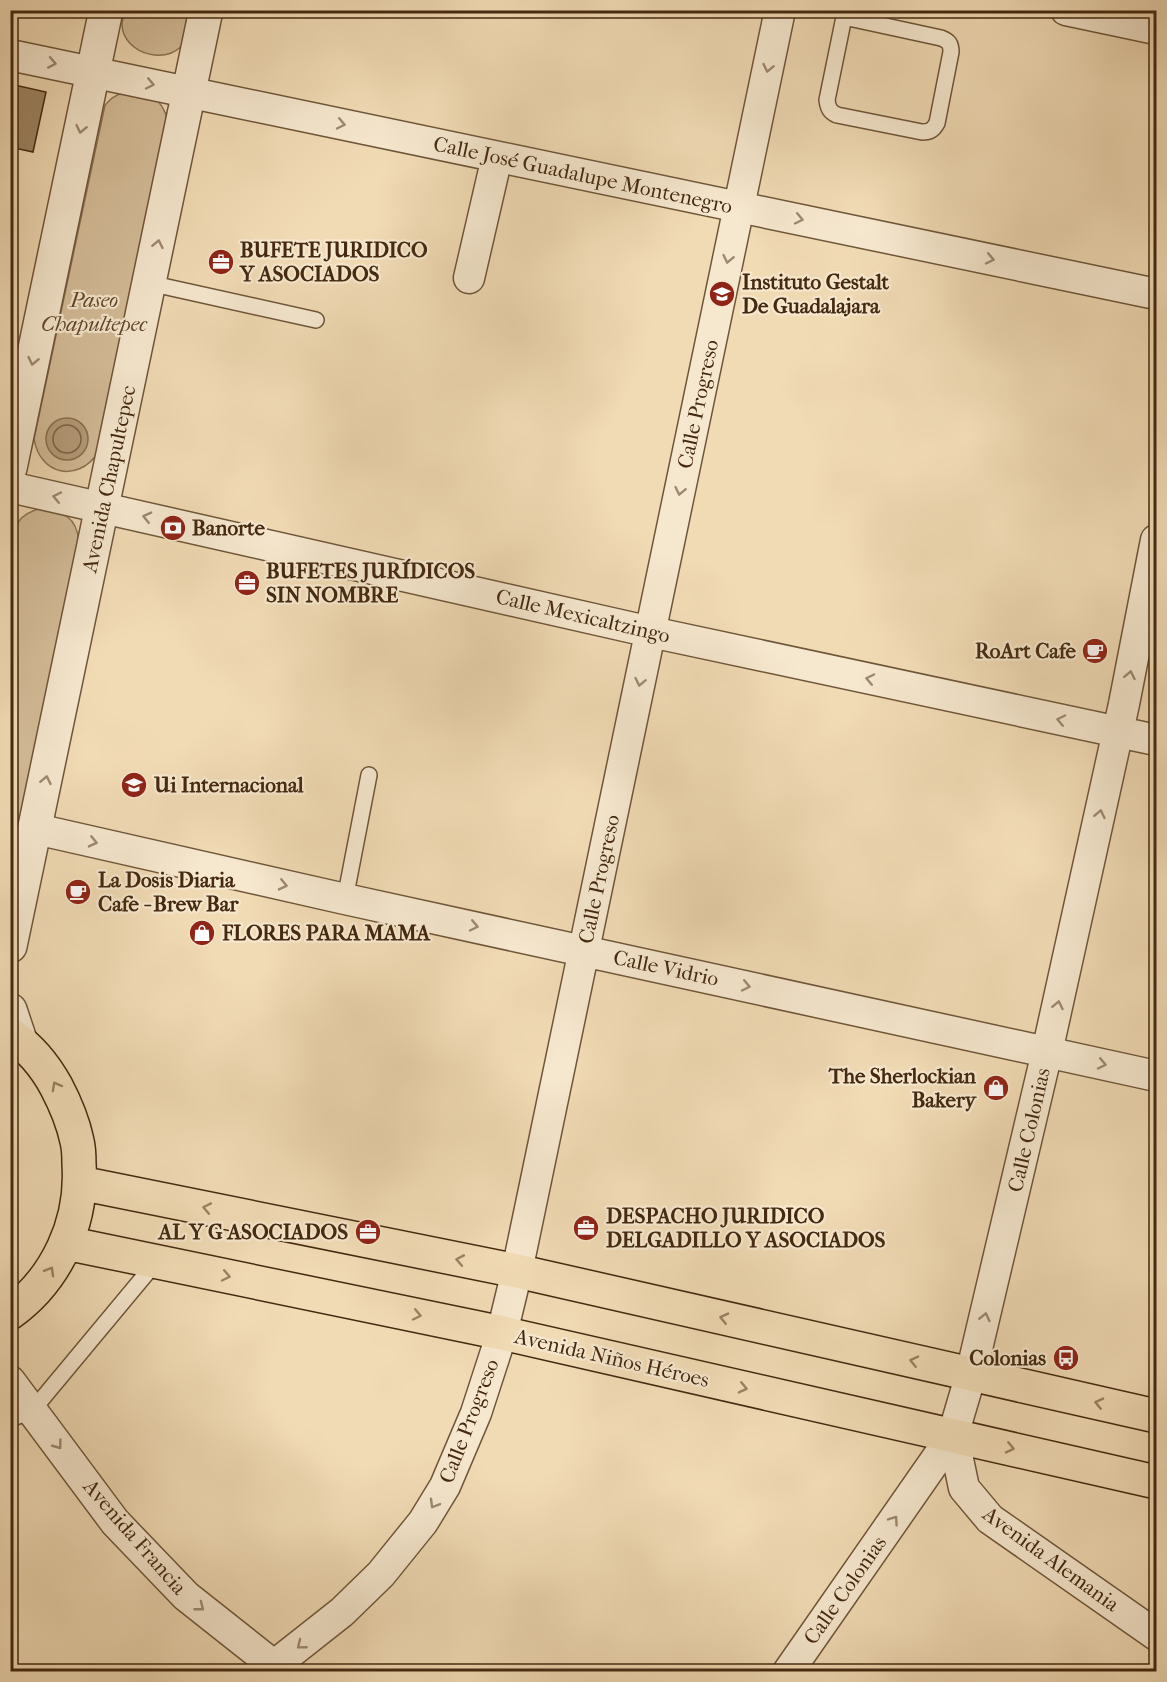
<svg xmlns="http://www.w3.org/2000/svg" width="1167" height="1682" font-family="'IM FELL French Canon',serif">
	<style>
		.green { fill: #d4bd99; stroke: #8c7354; stroke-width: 1.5 }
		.water { fill: #b69e7d; stroke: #886f51; stroke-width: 1.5 }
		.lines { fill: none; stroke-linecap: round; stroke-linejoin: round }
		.shore { stroke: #7d6446; stroke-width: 1.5 }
		.building { fill: #9e8666; stroke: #442910; stroke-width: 1.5 }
		.service-casing { stroke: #6f5639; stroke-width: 18 }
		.minor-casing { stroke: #6f5639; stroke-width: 33 }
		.tertiary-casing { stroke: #6f5639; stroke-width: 36 }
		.primary-casing { stroke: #442910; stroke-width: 36 }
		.service { stroke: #f6e8cf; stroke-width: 15 }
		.minor { stroke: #f6e8cf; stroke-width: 30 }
		.tertiary { stroke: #f6e8cf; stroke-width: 33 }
		.primary { stroke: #f1dbb5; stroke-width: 33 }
		.oneway { stroke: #9d8870 }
		.oneway2 { stroke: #9a8262 }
		.labels { text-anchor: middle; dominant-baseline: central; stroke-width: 4.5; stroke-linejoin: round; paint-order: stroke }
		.street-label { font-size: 21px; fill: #442910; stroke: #f6e8cf }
		.poi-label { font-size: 21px; font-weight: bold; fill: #442910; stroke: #f6e8cf; text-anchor: start }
		.park-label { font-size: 21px; font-style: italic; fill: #61472b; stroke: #f6e8cf }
	</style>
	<rect width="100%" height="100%" fill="#f1dbb5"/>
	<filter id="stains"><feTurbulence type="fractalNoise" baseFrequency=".00333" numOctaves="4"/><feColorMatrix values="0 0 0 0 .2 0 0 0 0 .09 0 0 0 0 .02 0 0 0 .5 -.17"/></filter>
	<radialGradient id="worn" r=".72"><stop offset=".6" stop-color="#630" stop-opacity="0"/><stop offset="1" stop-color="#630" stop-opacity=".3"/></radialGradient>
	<path class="green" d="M125,11H192C190,19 189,30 186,39C173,68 123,55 122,25C122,20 124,15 125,11Z
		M121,93C147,95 160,92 168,121L98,453C77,483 40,475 34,439L105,105L112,98Z
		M42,508C64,513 76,516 79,541L11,865V548C15,525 17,514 42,508Z"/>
	<path class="water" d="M46 439a21 21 0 1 1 42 0a21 21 0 1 1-42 0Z"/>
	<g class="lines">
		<path class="shore" d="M53 439a14 14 0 1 1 28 0a14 14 0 1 1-28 0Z"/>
	</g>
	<path class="building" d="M10,84L46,92L33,152L10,147Z"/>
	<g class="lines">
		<g class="service-casing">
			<path id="service" d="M844,17L941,38C949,41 951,44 951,52L937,123C933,130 930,132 922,132L837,115C830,112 828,108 827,100Z
				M149,283L316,320
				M345,899L369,775
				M10,1419L32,1411L156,1262"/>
		</g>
		<g class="minor-casing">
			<path id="minor" d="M1066,10L1156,29
				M10,55L1156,294
				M469,278L497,157
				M10,487L651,632L1156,740
				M36,829L345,899L1156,1076
				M10,1381L115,1522L186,1596L282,1672
				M953,1435L964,1488L990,1519L1156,1635
				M266,1672L342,1612L381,1574L423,1522L445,1486L476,1413L502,1333L517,1271L780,10
				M788,1672L953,1435L971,1374L1047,1052L1124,704L1156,540"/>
		</g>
		<g class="tertiary-casing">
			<path id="tertiary" d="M10,468L106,10
				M10,946L206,10
				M10,1010L20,1040"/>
		</g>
		<g class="primary-casing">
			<path id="primary" d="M10,1034C29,1047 45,1066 56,1086C65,1103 73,1122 77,1141C79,1149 79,1157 79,1164C83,1222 57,1279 10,1313
				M80,1183L517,1271L1156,1416
				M66,1243L502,1333L1156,1482"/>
		</g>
		<use href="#service" class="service"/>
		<use href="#minor" class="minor"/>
		<use href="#tertiary" class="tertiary"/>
		<use href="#primary" class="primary"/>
	</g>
	<defs><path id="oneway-chevron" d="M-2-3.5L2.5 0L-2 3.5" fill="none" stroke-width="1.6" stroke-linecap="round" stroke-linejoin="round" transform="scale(1.5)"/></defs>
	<g class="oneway">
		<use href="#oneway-chevron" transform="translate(52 63) rotate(11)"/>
		<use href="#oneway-chevron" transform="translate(768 68) rotate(102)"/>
		<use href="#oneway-chevron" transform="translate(150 84) rotate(12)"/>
		<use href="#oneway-chevron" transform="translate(341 124) rotate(12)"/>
		<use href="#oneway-chevron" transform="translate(81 129) rotate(102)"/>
		<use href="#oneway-chevron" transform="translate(799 219) rotate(12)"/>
		<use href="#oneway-chevron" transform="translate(158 244) rotate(-78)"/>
		<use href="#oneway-chevron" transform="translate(728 259) rotate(102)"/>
		<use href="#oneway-chevron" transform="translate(990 259) rotate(12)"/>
		<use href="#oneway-chevron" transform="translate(33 361) rotate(102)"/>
		<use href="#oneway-chevron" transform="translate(680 491) rotate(102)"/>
		<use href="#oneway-chevron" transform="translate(57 497) rotate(-168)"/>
		<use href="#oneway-chevron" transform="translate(147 517) rotate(-167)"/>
		<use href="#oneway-chevron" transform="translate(1130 675) rotate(-79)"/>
		<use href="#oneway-chevron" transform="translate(870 679) rotate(-168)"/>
		<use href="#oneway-chevron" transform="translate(640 682) rotate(102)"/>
		<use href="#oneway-chevron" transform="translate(1061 720) rotate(-168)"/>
		<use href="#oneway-chevron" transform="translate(46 780) rotate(-78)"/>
		<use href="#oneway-chevron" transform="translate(1100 814) rotate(-78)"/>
		<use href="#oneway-chevron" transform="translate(93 842) rotate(13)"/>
		<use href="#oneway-chevron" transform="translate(283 885) rotate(13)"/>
		<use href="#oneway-chevron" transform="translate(474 926) rotate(12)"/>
		<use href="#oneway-chevron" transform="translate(746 986) rotate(12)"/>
		<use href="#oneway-chevron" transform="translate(1058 1005) rotate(-78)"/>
		<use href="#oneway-chevron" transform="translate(1102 1064) rotate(12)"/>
		<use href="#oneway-chevron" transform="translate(985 1317) rotate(-77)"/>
		<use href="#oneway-chevron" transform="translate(58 1445) rotate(53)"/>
		<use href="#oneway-chevron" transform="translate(434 1504) rotate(120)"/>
		<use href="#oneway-chevron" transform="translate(894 1520) rotate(-55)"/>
		<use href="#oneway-chevron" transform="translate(200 1607) rotate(38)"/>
		<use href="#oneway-chevron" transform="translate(301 1645) rotate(141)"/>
	</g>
	<g class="oneway2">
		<use href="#oneway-chevron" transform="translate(56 1086) rotate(-119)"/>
		<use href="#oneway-chevron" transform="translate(207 1208) rotate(-169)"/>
		<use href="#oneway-chevron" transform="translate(460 1260) rotate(-169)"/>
		<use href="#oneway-chevron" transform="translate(50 1271) rotate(-60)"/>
		<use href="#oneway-chevron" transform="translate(226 1276) rotate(12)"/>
		<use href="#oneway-chevron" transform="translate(417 1315) rotate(12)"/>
		<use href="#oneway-chevron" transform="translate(724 1318) rotate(-167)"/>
		<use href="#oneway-chevron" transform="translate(914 1361) rotate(-167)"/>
		<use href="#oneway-chevron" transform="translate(743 1388) rotate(13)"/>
		<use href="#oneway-chevron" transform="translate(1099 1403) rotate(-167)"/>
		<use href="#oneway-chevron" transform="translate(1010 1448) rotate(13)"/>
	</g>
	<defs>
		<g id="office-disc" transform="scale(1.35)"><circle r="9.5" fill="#8f2418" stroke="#f6e8cf"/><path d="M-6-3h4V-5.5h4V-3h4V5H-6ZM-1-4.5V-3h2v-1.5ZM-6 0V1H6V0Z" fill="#fff"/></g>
		<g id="university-disc" transform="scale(1.35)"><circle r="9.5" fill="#8f2418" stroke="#f6e8cf"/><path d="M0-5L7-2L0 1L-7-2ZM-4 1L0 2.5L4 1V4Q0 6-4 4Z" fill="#fff"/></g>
		<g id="bank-disc" transform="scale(1.35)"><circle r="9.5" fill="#8f2418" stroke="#f6e8cf"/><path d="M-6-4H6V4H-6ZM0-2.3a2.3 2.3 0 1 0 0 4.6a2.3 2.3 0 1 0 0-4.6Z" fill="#fff"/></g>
		<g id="cafe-disc" transform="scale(1.35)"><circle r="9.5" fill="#8f2418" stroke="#f6e8cf"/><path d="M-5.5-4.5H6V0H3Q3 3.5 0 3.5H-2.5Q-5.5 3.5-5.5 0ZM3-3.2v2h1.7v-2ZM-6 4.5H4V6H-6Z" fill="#fff"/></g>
		<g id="shop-disc" transform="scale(1.35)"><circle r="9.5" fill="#8f2418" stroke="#f6e8cf"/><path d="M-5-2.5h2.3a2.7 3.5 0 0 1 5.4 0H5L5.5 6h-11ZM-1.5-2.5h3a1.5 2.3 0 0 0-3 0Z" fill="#fff"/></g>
		<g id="bus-disc" transform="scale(1.35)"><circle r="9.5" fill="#8f2418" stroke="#f6e8cf"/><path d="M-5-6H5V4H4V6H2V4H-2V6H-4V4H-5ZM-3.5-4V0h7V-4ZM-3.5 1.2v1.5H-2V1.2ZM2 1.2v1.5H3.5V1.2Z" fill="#fff"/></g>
	</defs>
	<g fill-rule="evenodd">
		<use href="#office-disc" x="221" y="262"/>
		<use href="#university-disc" x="722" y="294"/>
		<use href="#bank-disc" x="173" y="528"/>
		<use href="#office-disc" x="247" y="583"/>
		<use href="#cafe-disc" x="1095" y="651"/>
		<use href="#university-disc" x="134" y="785"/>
		<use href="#cafe-disc" x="78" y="892"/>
		<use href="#shop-disc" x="202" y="933"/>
		<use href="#shop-disc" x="996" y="1088"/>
		<use href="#office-disc" x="586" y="1228"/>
		<use href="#office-disc" x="368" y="1232"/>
		<use href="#bus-disc" x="1066" y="1358"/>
	</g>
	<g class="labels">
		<g class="street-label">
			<text transform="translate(583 175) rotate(12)">Calle José Guadalupe Montenegro</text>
			<text transform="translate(698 404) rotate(-78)">Calle Progreso</text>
			<text transform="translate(109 479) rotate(-78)">Avenida Chapultepec</text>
			<text transform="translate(583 616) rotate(13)">Calle Mexicaltzingo</text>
			<text transform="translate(599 879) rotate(-78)">Calle Progreso</text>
			<text transform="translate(666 968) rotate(12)">Calle Vidrio</text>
			<text transform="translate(1029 1130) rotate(-77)">Calle Colonias</text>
			<text transform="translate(612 1358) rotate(13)">Avenida Niños Héroes</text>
			<text transform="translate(469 1421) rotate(-69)">Calle Progreso</text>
			<text transform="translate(135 1537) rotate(49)">Avenida Francia</text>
			<text transform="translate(1051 1559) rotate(36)">Avenida Alemania</text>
			<text transform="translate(845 1590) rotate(-55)">Calle Colonias</text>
		</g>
		<g class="poi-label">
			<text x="240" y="250">BUFETE JURIDICO<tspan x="240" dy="24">Y ASOCIADOS</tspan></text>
			<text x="742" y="282">Instituto Gestalt<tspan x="742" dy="24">De Guadalajara</tspan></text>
			<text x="192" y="528">Banorte</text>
			<text x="266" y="571">BUFETES JURÍDICOS<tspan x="266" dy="24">SIN NOMBRE</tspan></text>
			<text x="1076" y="651" text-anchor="end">RoArt Cafe</text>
			<text x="154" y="785">Ui Internacional</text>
			<text x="98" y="880">La Dosis Diaria<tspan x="98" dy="24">Cafe - Brew Bar</tspan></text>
			<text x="222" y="933">FLORES PARA MAMA</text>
			<text x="976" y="1076" text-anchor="end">The Sherlockian<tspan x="976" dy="24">Bakery</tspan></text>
			<text x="606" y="1216">DESPACHO JURIDICO<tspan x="606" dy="24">DELGADILLO Y ASOCIADOS</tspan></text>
			<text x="348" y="1232" text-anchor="end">AL Y G ASOCIADOS</text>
			<text x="1046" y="1358" text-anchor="end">Colonias</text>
		</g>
		<g class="park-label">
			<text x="94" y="300">Paseo<tspan x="94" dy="24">Chapultepec</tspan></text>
		</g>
	</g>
	<rect width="1167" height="1682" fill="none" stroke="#f1dbb5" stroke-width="36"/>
	<rect x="12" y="12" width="1143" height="1658" fill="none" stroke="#442910" stroke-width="3"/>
	<rect x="18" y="18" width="1131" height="1646" fill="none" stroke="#442910" stroke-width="1.5"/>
	<rect width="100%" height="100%" filter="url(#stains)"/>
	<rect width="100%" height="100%" fill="url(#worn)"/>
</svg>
